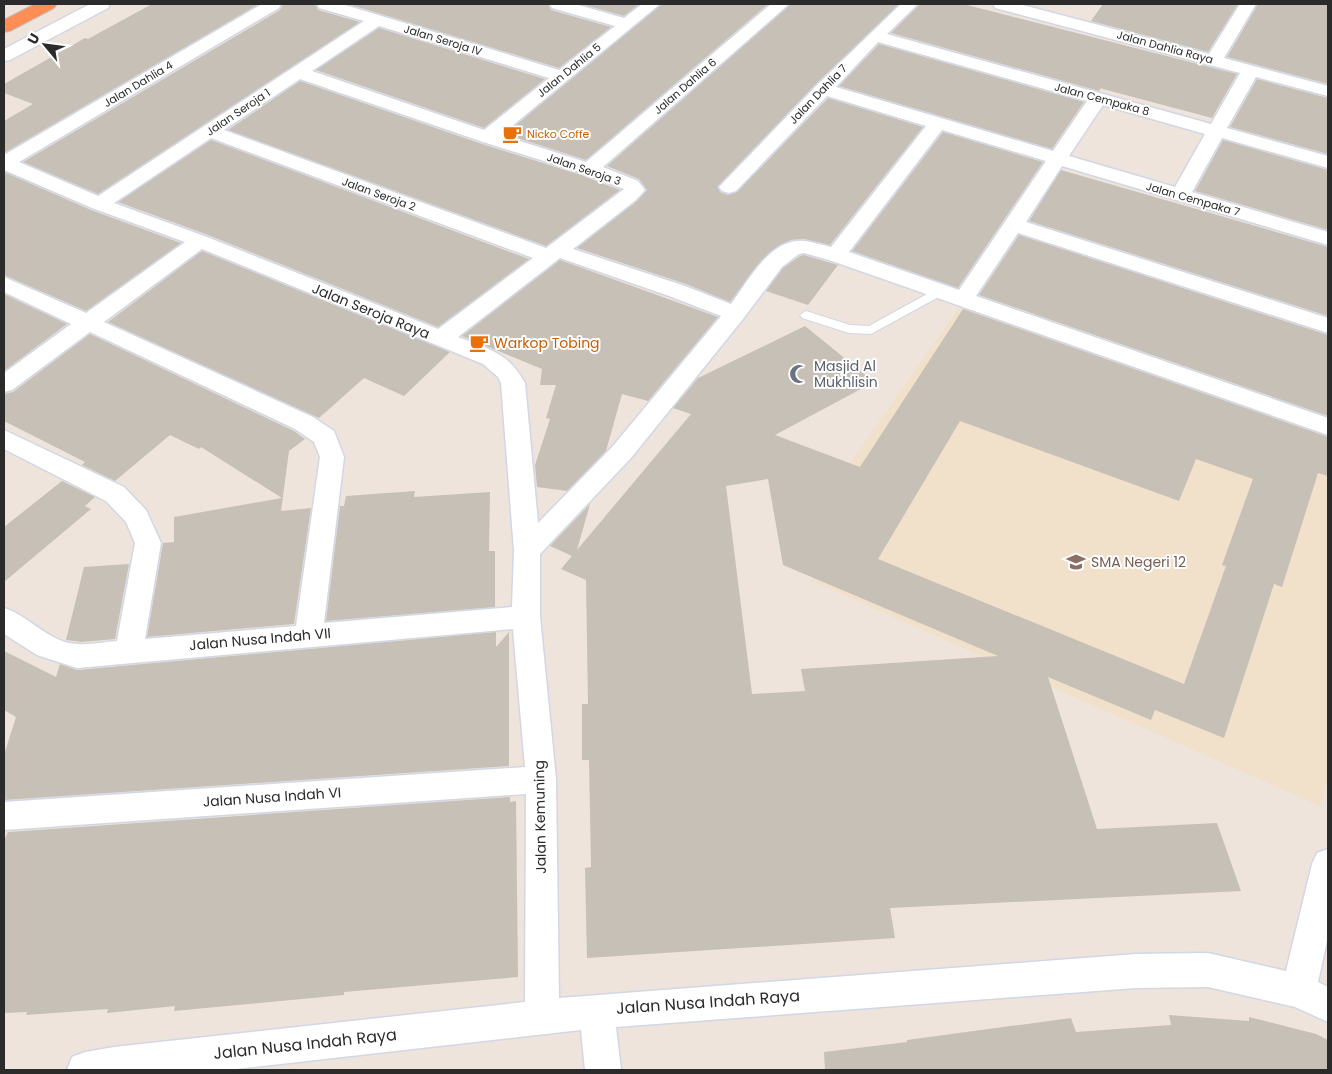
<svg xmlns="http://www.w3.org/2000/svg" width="1332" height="1074" font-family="Poppins,sans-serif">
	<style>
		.education { fill: #f1e0ca }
		.building { fill: #c6c0b7; fill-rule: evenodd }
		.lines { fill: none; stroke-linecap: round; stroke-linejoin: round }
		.lane-casing { stroke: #d1d7e5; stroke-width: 2 }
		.street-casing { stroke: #d1d7e5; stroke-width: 3 }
		.highway-casing { stroke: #c4c4c4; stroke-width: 2 }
		.lane { fill: #fff; fill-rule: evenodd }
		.street { fill: #fff; fill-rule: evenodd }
		.highway { fill: #ff8d56; fill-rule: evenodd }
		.labels { text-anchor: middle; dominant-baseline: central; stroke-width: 4; stroke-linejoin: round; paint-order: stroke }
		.far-street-label { font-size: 11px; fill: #2b2b2b; stroke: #fff }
		.far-food-label { font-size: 11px; fill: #c56008; stroke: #fff; text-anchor: start }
		.street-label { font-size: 14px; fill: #2b2b2b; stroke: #fff }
		.food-label { font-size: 14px; fill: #c56008; stroke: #fff; text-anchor: start }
		.worship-label { font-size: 14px; fill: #5b616d; stroke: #fff; text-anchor: start }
		.education-label { font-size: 14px; fill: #785e54; stroke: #fff; text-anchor: start }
		.near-street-label { font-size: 16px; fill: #2b2b2b; stroke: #fff }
	</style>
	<rect width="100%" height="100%" fill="#eee4dc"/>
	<path class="education" d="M960,306L1328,433V780L1320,806L812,581L836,542L804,529Z"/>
	<path class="building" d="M152,4H259L4,153V121L33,104L4,93V84L85,38L88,39Z
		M283,4H315L318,10L360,22L98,194L23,162L280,10Z
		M348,4H548L551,10L611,27L559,68Z
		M581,4H639L624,16Z
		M662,4H768L586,160L505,134Z
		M791,4H899L816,84L718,186L720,192L728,195L737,192L828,98L923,127L830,245L804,239L791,240L780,245L760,262L730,302L686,284L577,248L637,201L647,190L639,179L607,166Z
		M920,4H963L1237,74L1212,118L1103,89L1101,88L1099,91L891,33Z
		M1103,4H1238L1208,52L1091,21Z
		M1258,4H1328V84L1227,57Z
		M379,28L545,79L484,128L316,70Z
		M879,44L1084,102L1052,149L839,86Z
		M1257,79L1328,98V154L1230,127Z
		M300,81L479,143L581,175L620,190L546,246L228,130Z
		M943,132L1043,162L958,288L852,251Z
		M211,140L529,259L438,327L208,235L118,202Z
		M1223,140L1328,170V230L1195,191Z
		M1061,170L1328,247V316L1029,221Z
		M4,172L91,210L181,243L86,311L4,275Z
		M1019,235L1328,335V416L979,295Z
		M202,251L450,352L404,396L364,378L319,418L108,322Z
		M804,255L838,265L808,305L766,291L783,268L800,256Z
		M560,260L718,317L648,401L622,394L606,451L567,491L537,487L535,465L550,419L546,418L556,385H540L542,369L462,336Z
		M4,294L67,324L4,371Z
		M963,309L1328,437V476L1318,473L1282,587L1274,584L1224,738L1155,710L1151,720L1048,677L1097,829L1217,823L1241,891L890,908L895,938L587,958L585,868L591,867L589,760H582V704H588L586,580L561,569L572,556L550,546L590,504L577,550L691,414L673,408L698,378L805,326L874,382L775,435L860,467ZM960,421L1179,501L1196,459L1253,479L1222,565L1226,566L1184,684L878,559ZM768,479L783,565L998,656L801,669L805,691L752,694L726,486Z
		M90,334L294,431L305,439L289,451L281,511L311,508L294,624L147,637L163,543L174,542V517L282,498L201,447L199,449L170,435L115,481L82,465L85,462L4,421V394L13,392Z
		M62,481L95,497L85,506L91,509L4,582V527Z
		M415,491L414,497L490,492L489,551H495V607L326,621L340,506H344L346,496Z
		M129,564L115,639L82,642L66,640L84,567Z
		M496,632V647L509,632V766L4,800V755L16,717L4,710V651L56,677L60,664L77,670Z
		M510,797V802L516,801L518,977L344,992V995L174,1011L175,1006L107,1013L108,1009L26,1015L27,1012L4,1013V841L8,832Z
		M1169,1015L1249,1021V1017L1316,1034L1328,1040V1070H825L824,1052L907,1042V1040L1071,1018L1076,1032L1171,1025Z"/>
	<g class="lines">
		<g class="lane-casing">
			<path id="lane" d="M940,287L944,288L946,291L944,294L871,334L849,333L802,318L800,315L806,311L850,325L869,326Z"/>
		</g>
		<g class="street-casing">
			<path id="street" d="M90,4H110L108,8L10,60L4,61V49Z
				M262,4H281L279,8L19,162L98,196L364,21L319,8L317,4H342L559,70L615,26L552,8L550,4H575L624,18L642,4H660L501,135L586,162L771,4H789L603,167L638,181L645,190L636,200L573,249L685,286L731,304C748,281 770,238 804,241C813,242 822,245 831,247L926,126L827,96L736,191L729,193L722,191L719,187L817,85L901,4H918L887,34L1211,124L1240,73L995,8L993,4H1019L1209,54L1240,4H1256L1224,58L1328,86V96L1256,77L1227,128L1328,156V168L1222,138L1192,192L1328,232V245L1062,166L1026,222L1328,318V333L1018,233L976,296L1328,418V435L829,260L804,253L799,254L782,267L743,319L631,458L540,554V617L556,779L559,998L1136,954L1208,953L1286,971L1312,864L1317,853L1328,849V936L1318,982L1328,987V1022L1295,1007L1208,987L1136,988L616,1027L621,1070H585L581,1030L227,1070H67L72,1057L85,1052L114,1047L525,1002L526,794L4,830V802L525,767L513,629L77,668L37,655L4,634V608C30,616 49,643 77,644C90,645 104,642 117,641L135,543L126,522L106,501L4,449V430L124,487L146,510L161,543L145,639L296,626L320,457L314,442L295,429L90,332L12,390L4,392V373L71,324L4,292V277L86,313L185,242L92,208L4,170V155ZM379,26L549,78L484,130L312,71ZM878,42L1087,101L1053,151L836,87ZM300,79L480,141L582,173L624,189L546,248L224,130ZM1103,105L1205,134L1175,187L1069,156ZM942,130L1046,161L959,290L849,252ZM211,138L533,258L438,329L207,237L114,203ZM202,249L483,364L498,377L501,383L514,551L512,607L324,623L344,457L334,431L313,417L104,322ZM560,258L669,296L721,316L613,446L538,523L525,383C508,352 488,349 458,337Z"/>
		</g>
		<g class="highway-casing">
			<path id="highway" d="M35,4H57L54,8L10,31L4,32V20Z"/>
		</g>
		<use href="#lane" class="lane"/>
		<use href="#street" class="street"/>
		<use href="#highway" class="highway"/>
	</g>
	<defs>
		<g id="cafe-bare" transform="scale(1.5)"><path d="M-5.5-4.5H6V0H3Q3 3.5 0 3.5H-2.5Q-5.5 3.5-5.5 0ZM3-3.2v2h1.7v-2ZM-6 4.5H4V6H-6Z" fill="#e8710a" stroke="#fff" stroke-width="2.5" paint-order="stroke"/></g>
		<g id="mosque-bare" transform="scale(1.5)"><path d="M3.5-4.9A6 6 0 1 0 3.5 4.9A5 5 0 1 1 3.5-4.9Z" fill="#6b7280" stroke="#fff" stroke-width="2.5" paint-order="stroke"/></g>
		<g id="school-bare" transform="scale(1.5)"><path d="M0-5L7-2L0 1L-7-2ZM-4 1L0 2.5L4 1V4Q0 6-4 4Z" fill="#8d6e63" stroke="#fff" stroke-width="2.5" paint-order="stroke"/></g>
	</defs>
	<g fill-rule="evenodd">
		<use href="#cafe-bare" x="512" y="134"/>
		<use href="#cafe-bare" x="479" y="343"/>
		<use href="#mosque-bare" x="799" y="374"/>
		<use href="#school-bare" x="1076" y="562"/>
	</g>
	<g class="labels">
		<g class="far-street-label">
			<text transform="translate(443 40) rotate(17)">Jalan Seroja IV</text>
			<text transform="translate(1165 47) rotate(15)">Jalan Dahlia Raya</text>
			<text transform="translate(569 70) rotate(-39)">Jalan Dahlia 5</text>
			<text transform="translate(138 84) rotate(-31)">Jalan Dahlia 4</text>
			<text transform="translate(685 86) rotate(-41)">Jalan Dahlia 6</text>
			<text transform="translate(818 94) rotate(-46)">Jalan Dahlia 7</text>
			<text transform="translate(1102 99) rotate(15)">Jalan Cempaka 8</text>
			<text transform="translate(238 112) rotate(-34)">Jalan Seroja 1</text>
			<text transform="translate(584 169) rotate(19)">Jalan Seroja 3</text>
			<text transform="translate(379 194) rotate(20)">Jalan Seroja 2</text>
			<text transform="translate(1193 199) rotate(16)">Jalan Cempaka 7</text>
		</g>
		<g class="far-food-label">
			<text x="527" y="134">Nicko Coffe</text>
		</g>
		<g class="street-label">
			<text transform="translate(371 311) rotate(22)">Jalan Seroja Raya</text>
			<text transform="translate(260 639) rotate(-5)">Jalan Nusa Indah VII</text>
			<text transform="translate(272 797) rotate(-4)">Jalan Nusa Indah VI</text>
			<text transform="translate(540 817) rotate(-91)">Jalan Kemuning</text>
		</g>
		<g class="food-label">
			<text x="494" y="343">Warkop Tobing</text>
		</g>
		<g class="worship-label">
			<text x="814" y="366">Masjid Al<tspan x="814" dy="16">Mukhlisin</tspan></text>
		</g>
		<g class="education-label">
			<text x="1091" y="562">SMA Negeri 12</text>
		</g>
		<g class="near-street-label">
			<text transform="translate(708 1002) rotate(-4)">Jalan Nusa Indah Raya</text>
			<text transform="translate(305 1044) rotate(-6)">Jalan Nusa Indah Raya</text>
		</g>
	</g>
	<rect width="1332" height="1074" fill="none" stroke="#2b2b2b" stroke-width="10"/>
	<g transform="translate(45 45) rotate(299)" stroke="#ffffff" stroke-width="4" paint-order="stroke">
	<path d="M0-4L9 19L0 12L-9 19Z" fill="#2b2b2b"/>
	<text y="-8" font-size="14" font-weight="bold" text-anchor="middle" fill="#2b2b2b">U</text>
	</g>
</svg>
